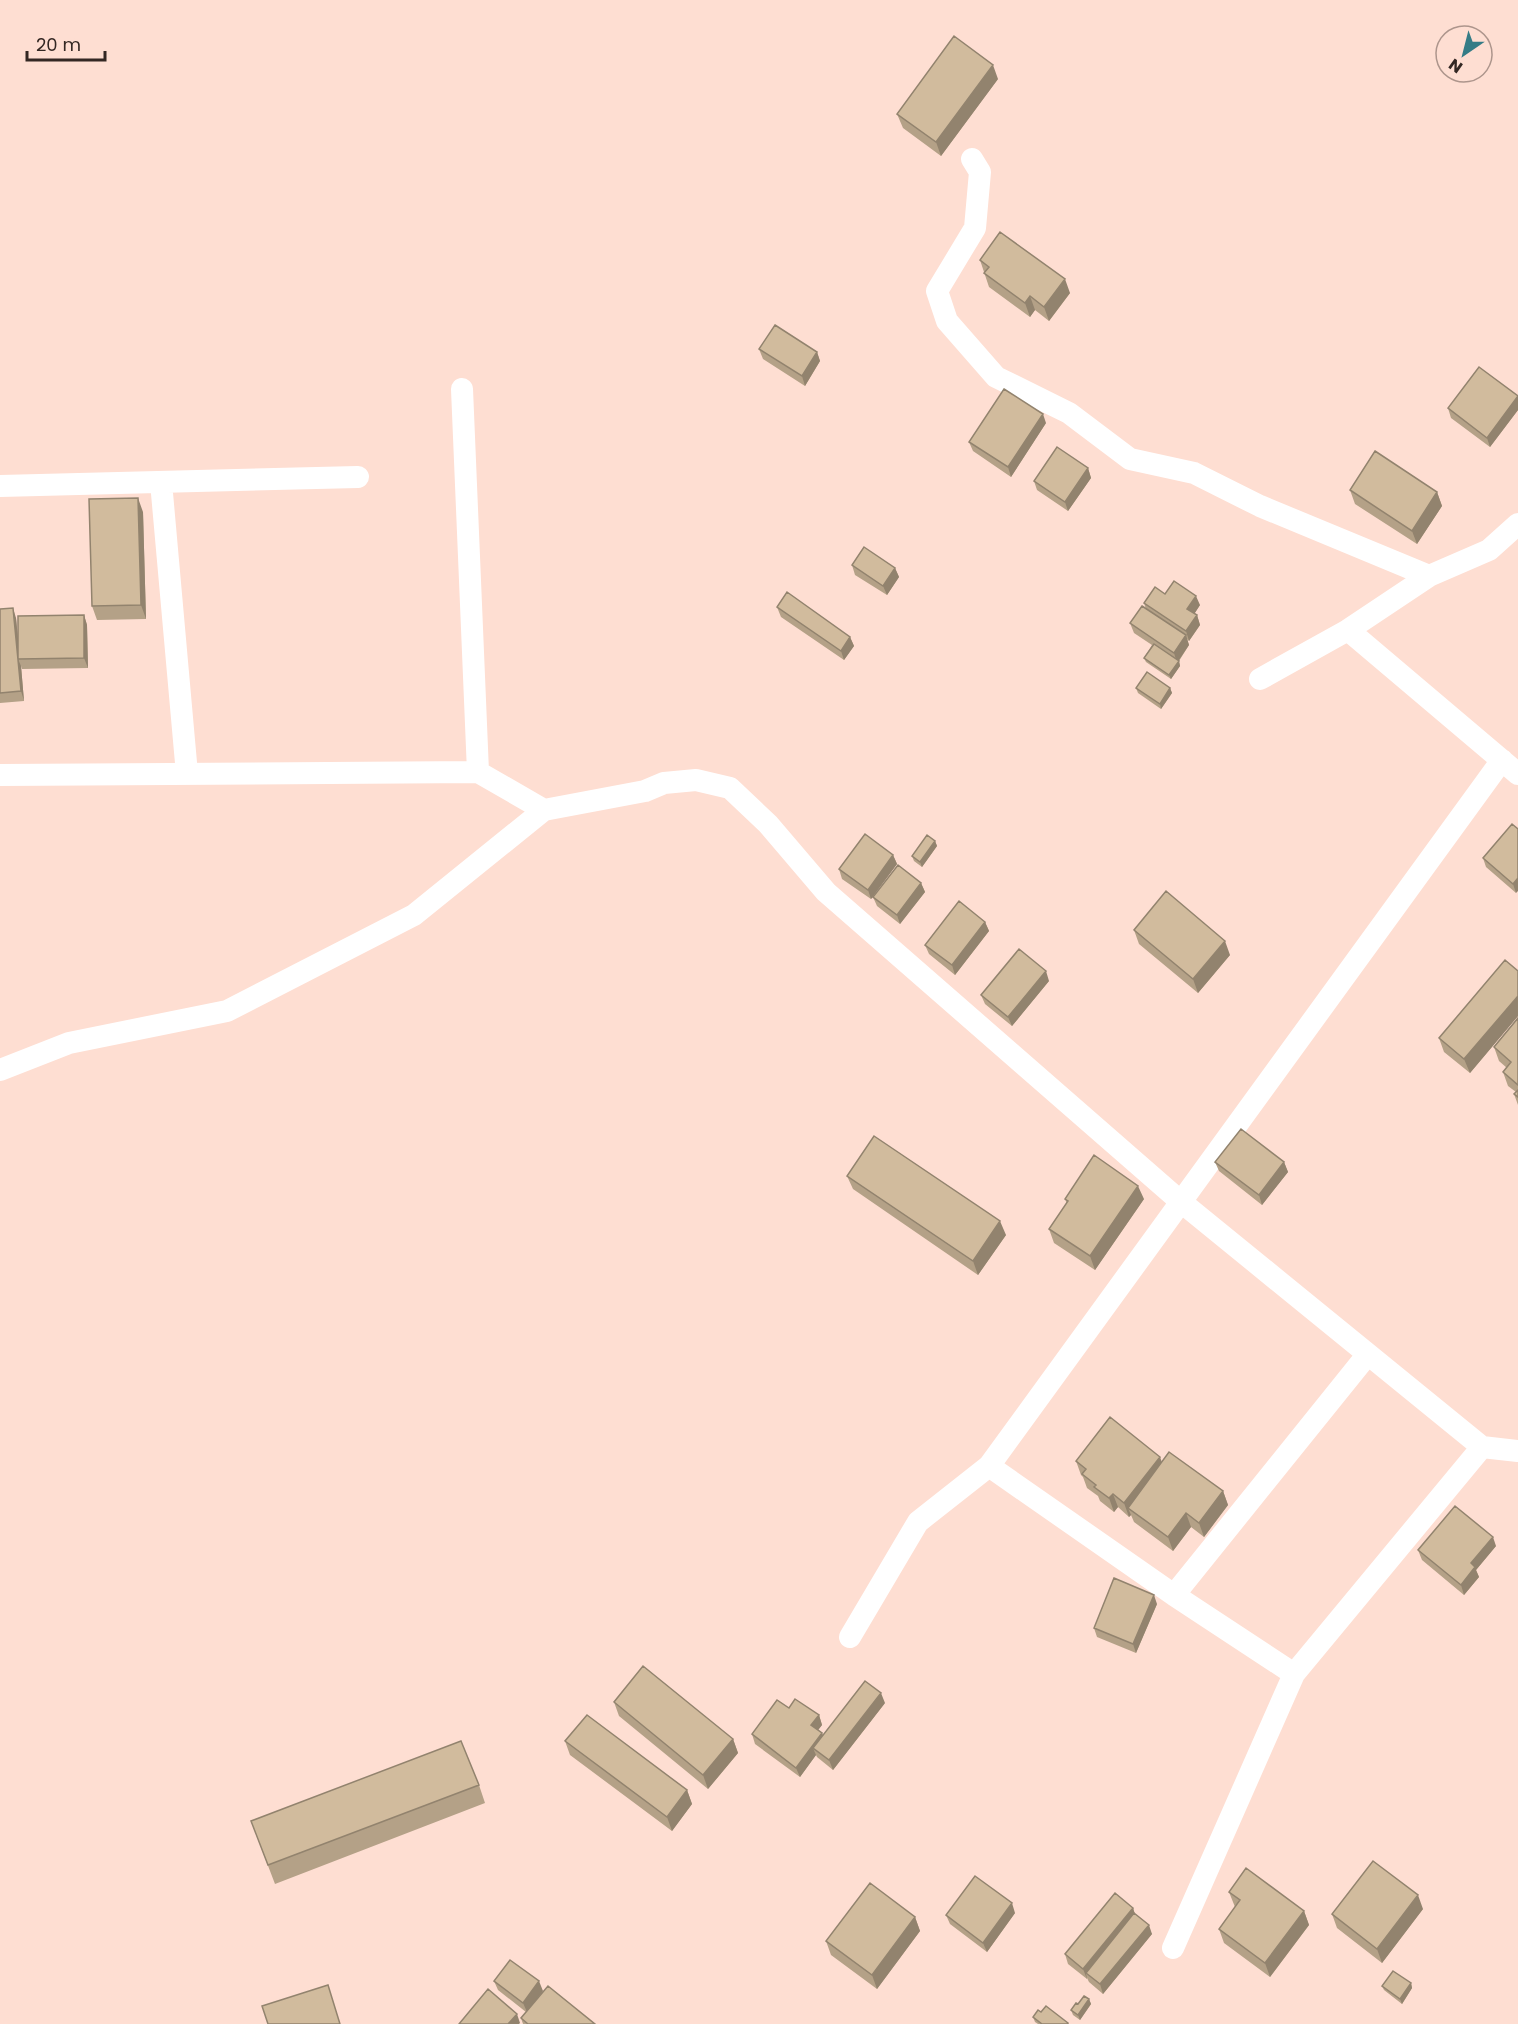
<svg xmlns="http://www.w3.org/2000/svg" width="1518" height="2024" font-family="Poppins,sans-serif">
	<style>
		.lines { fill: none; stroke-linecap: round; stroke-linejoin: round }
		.street { stroke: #fff; stroke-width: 22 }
		.wall { fill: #b4a187 }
		.shaded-wall { fill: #92836e }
		.building { fill: #d1bb9d; stroke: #92836e; stroke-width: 1.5 }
	</style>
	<rect width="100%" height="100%" fill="#feded2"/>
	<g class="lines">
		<path class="street" d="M972,159L980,172L975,228L937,291L947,321L996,377L1069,413L1130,459L1194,473L1260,506L1429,576
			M462,389L478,772
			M161,482L187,774
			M0,486L358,477
			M1348,630L1518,774
			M1260,679L1348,630L1429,576L1489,550L1518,524
			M0,775L478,772L544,810L645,791L664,783L696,780L730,788L768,824L826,892L1180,1201L1482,1447L1518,1451
			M0,1070L69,1043L227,1011L414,915L544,810
			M989,1466L1174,1595L1294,1674
			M1174,1595L1368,1354
			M850,1637L918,1522L989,1466L1502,760
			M1173,1948L1294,1674L1482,1447"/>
	</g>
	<path class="wall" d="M998,79L941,156L903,128L897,114Z
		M980,260L1070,293L1049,321L1035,310L1030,317L989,287Z
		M759,349L817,352L820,361L805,386L763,359Z
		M1518,397V410L1490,447L1451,418L1448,408Z
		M1046,423L1011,477L973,451L969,442Z
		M1088,468L1091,478L1068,511L1037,490L1034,481Z
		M1350,490L1437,492L1442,506L1417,544L1355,504Z
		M143,512L146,619L97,620L92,606Z
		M852,565L895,568L899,577L887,595L855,575Z
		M1165,594L1200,605L1194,614L1197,615L1200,625L1189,641L1187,639L1189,645L1179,661L1180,666L1171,679L1146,662L1144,658L1152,645L1134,633L1130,623L1146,609L1144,603Z
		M777,607L850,637L854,646L844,660L781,617Z
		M0,609L16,618L18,638L84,615L87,625L88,668L22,669L21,666L24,701L0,703Z
		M1136,688H1170L1172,693L1161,709L1138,693Z
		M1512,824L1516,893L1486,867L1483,858Z
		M935,841L937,846L922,867L914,861L912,856Z
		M893,855L897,864L874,895L921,883L925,892L900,924L877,906L873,897L871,899L842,879L839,869Z
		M985,922L989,931L955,975L929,954L925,945Z
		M1134,930L1230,955L1198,993L1139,944Z
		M1518,971V1016L1470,1073L1444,1052L1439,1038Z
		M1049,981L1012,1026L985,1004L981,995Z
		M1518,1018V1105L1514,1094L1516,1092L1508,1086L1503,1072L1507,1068L1499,1061L1494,1047Z
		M1215,1162H1284L1288,1172L1262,1205L1219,1171Z
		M847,1176L1006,1235L978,1275L853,1189Z
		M1065,1199H1144L1095,1270L1054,1243L1049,1229L1067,1204Z
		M1076,1461L1162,1462L1223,1491L1228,1505L1204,1537L1191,1527L1173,1551L1134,1522L1131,1515L1129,1517L1118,1507L1114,1512L1100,1501L1098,1496L1087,1488L1083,1477L1081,1475Z
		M1496,1546L1476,1570L1479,1577L1464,1595L1422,1560L1418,1550Z
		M1157,1604L1136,1653L1097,1637L1094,1628Z
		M614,1702L733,1739L738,1753L708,1789L619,1716Z
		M885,1703L833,1770L817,1757L816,1755L800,1777L755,1744L752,1734L789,1708L819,1715L822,1725L818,1730L822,1733L823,1735Z
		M565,1741L687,1790L692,1804L672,1831L570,1755Z
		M479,1785L485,1803L275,1884L251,1821Z
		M1229,1892L1304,1911L1309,1925L1270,1977L1224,1943L1219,1929L1235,1907Z
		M1133,1908L1135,1914L1152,1934L1103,1994L1089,1982L1087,1978V1979L1068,1964L1065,1954Z
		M1423,1909L1382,1963L1337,1928L1332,1914Z
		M1015,1913L987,1952L950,1924L946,1915Z
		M915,1917L920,1931L877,1989L831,1955L826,1941Z
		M494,1981L543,1991L535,2001L595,2024H523L521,2018L526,2012L498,1990Z
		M1411,1983L1412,1988L1402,2004L1384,1990L1382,1986Z
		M1089,1999L1091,2004L1080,2020L1073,2015L1071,2010Z
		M1041,2012L1068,2023L1069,2024H1038L1035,2022L1033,2017Z"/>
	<path class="shaded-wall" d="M993,65L998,79L941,156L936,142Z
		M1065,279L1070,293L1049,321L1044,307Z
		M1030,296L1035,310L1030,317L1025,303Z
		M817,352L820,361L805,386L802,376Z
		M1518,396V410L1490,447L1487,438Z
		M1043,414L1046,423L1011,477L1008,467Z
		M1088,468L1091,478L1068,511L1065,502Z
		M1437,492L1442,506L1417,544L1412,531Z
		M138,498L143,512L146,619L141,605Z
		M895,568L899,577L887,595L883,586Z
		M1196,596L1200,605L1191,619L1187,609Z
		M13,608L16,618L20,659H18L21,666L24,701L21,691Z
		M84,615L87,625L88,668L84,658Z
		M1197,615L1200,625L1189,641L1186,631Z
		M1186,635L1189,645L1177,663L1174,653Z
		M850,637L854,646L844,660L841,651Z
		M1179,661L1180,666L1171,679L1169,675Z
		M1170,688L1172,693L1161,709L1160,704Z
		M935,841L937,846L922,867L920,862Z
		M893,855L897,864L871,899L868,890Z
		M1518,878V891L1516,893L1513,884Z
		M921,883L925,892L900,924L897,915Z
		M985,922L989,931L955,975L952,965Z
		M1225,941L1230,955L1198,993L1193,979Z
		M1046,971L1049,981L1012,1026L1008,1017Z
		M1518,996V1016L1470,1073L1464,1059Z
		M1284,1162L1288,1172L1262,1205L1259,1195Z
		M1138,1186L1144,1199L1095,1270L1090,1256Z
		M1000,1221L1006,1235L978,1275L973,1261Z
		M1160,1457L1165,1471L1128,1508L1131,1515L1129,1517L1124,1503Z
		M1223,1491L1228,1505L1204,1537L1199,1523Z
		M1113,1494L1118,1507L1114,1512L1109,1498Z
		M1186,1513L1191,1527L1173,1551L1168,1537Z
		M1493,1537L1496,1546L1476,1570L1479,1577L1464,1595L1461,1585L1471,1563Z
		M1154,1595L1157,1604L1136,1653L1133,1644Z
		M881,1693L885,1703L833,1770L829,1760Z
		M819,1715L822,1725L815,1734L811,1725Z
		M822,1733L825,1742L813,1748L816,1755L800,1777L796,1768Z
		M733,1739L738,1753L708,1789L703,1775Z
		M687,1790L692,1804L672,1831L667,1817Z
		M1418,1895L1423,1909L1382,1963L1377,1949Z
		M1012,1903L1015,1913L987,1952L983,1943Z
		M1133,1908L1136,1918L1086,1973L1087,1979L1083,1969Z
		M1304,1911L1309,1925L1270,1977L1265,1963Z
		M915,1917L920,1931L877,1989L872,1975Z
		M1149,1925L1152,1934L1103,1994L1100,1984Z
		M539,1981L543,1991L527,2012L523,2003Z
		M1411,1983L1412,1988L1402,2004L1400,1999Z
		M1089,1999L1091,2004L1080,2020L1078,2015Z
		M517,2014L520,2023L519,2024H508Z"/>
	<path class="building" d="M954,36L993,65L936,142L897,114Z
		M1000,232L1065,279L1044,307L1030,296L1025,303L984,273L989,267L980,260Z
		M775,325L817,352L802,376L759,349Z
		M1479,367L1518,396L1487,438L1448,408Z
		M1004,389L1043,414L1008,467L969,442Z
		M1057,447L1088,468L1065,502L1034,481Z
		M1375,451L1437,492L1412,531L1350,490Z
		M138,498L141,605L92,606L89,499Z
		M864,547L895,568L883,586L852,565Z
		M1174,581L1196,596L1187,609L1197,615L1186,631L1144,603L1155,587L1165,594Z
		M787,592L850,637L841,651L777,607Z
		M1142,606L1186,635L1174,653L1130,623Z
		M13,608L21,691L0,693V609Z
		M84,615V658L18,659V616Z
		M1154,644L1179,661L1169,675L1144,658Z
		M1147,672L1170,688L1160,704L1136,688Z
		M1512,824L1518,829V878L1513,884L1483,858Z
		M865,834L893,855L868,890L839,869Z
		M927,835L935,841L920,862L912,856Z
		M898,865L921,883L897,915L873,897Z
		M1166,891L1225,941L1193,979L1134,930Z
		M959,901L985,922L952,965L925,945Z
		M1019,949L1046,971L1008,1017L981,995Z
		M1505,960L1518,971V996L1464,1059L1439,1038Z
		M1518,1018V1085L1503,1072L1511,1062L1494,1047Z
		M1518,1090V1097L1514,1094Z
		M1241,1129L1284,1162L1259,1195L1215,1162Z
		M874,1136L1000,1221L973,1261L847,1176Z
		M1094,1155L1138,1186L1090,1256L1049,1229L1068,1201L1065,1199Z
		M1110,1417L1160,1457L1124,1503L1113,1494L1109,1498L1094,1487L1096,1485L1082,1474L1086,1469L1076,1461Z
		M1169,1452L1223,1491L1199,1523L1186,1513L1168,1537L1128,1508Z
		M1455,1506L1493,1537L1471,1563L1475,1567L1461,1585L1418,1550Z
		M1114,1578L1154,1595L1133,1644L1094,1628Z
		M643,1666L733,1739L703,1775L614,1702Z
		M865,1681L881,1693L829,1760L813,1748Z
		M795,1699L819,1715L811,1725L822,1733L796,1768L752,1734L777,1700L789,1708Z
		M587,1715L687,1790L667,1817L565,1741Z
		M461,1741L479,1785L268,1865L251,1821Z
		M1373,1861L1418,1895L1377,1949L1332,1914Z
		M1246,1868L1304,1911L1265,1963L1219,1929L1240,1900L1229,1892Z
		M975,1876L1012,1903L983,1943L946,1915Z
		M870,1883L915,1917L872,1975L826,1941Z
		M1115,1893L1133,1908L1083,1969L1065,1954Z
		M1134,1913L1149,1925L1100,1984L1086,1973Z
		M510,1960L539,1981L523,2003L494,1981Z
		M1393,1971L1411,1983L1400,1999L1382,1986Z
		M328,1985L340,2024H268L262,2006Z
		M548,1986L595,2024H528L521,2018Z
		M488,1989L517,2014L508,2024H459Z
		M1084,1996L1089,1999L1078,2015L1071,2010L1076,2003L1078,2004Z
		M1046,2006L1068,2023L1067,2024H1042L1033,2017L1038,2010L1041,2012Z"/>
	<g transform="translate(1464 54) rotate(215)"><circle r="28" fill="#feded2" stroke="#ad958c" stroke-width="1.5"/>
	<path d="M0-4.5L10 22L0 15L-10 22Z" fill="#357c86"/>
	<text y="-9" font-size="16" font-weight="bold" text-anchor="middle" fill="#332723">N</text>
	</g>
	<path d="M27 51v9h78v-9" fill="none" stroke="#332723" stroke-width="3"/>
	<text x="36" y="51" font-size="18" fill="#332723" stroke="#feded2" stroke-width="4.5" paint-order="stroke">20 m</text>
</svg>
